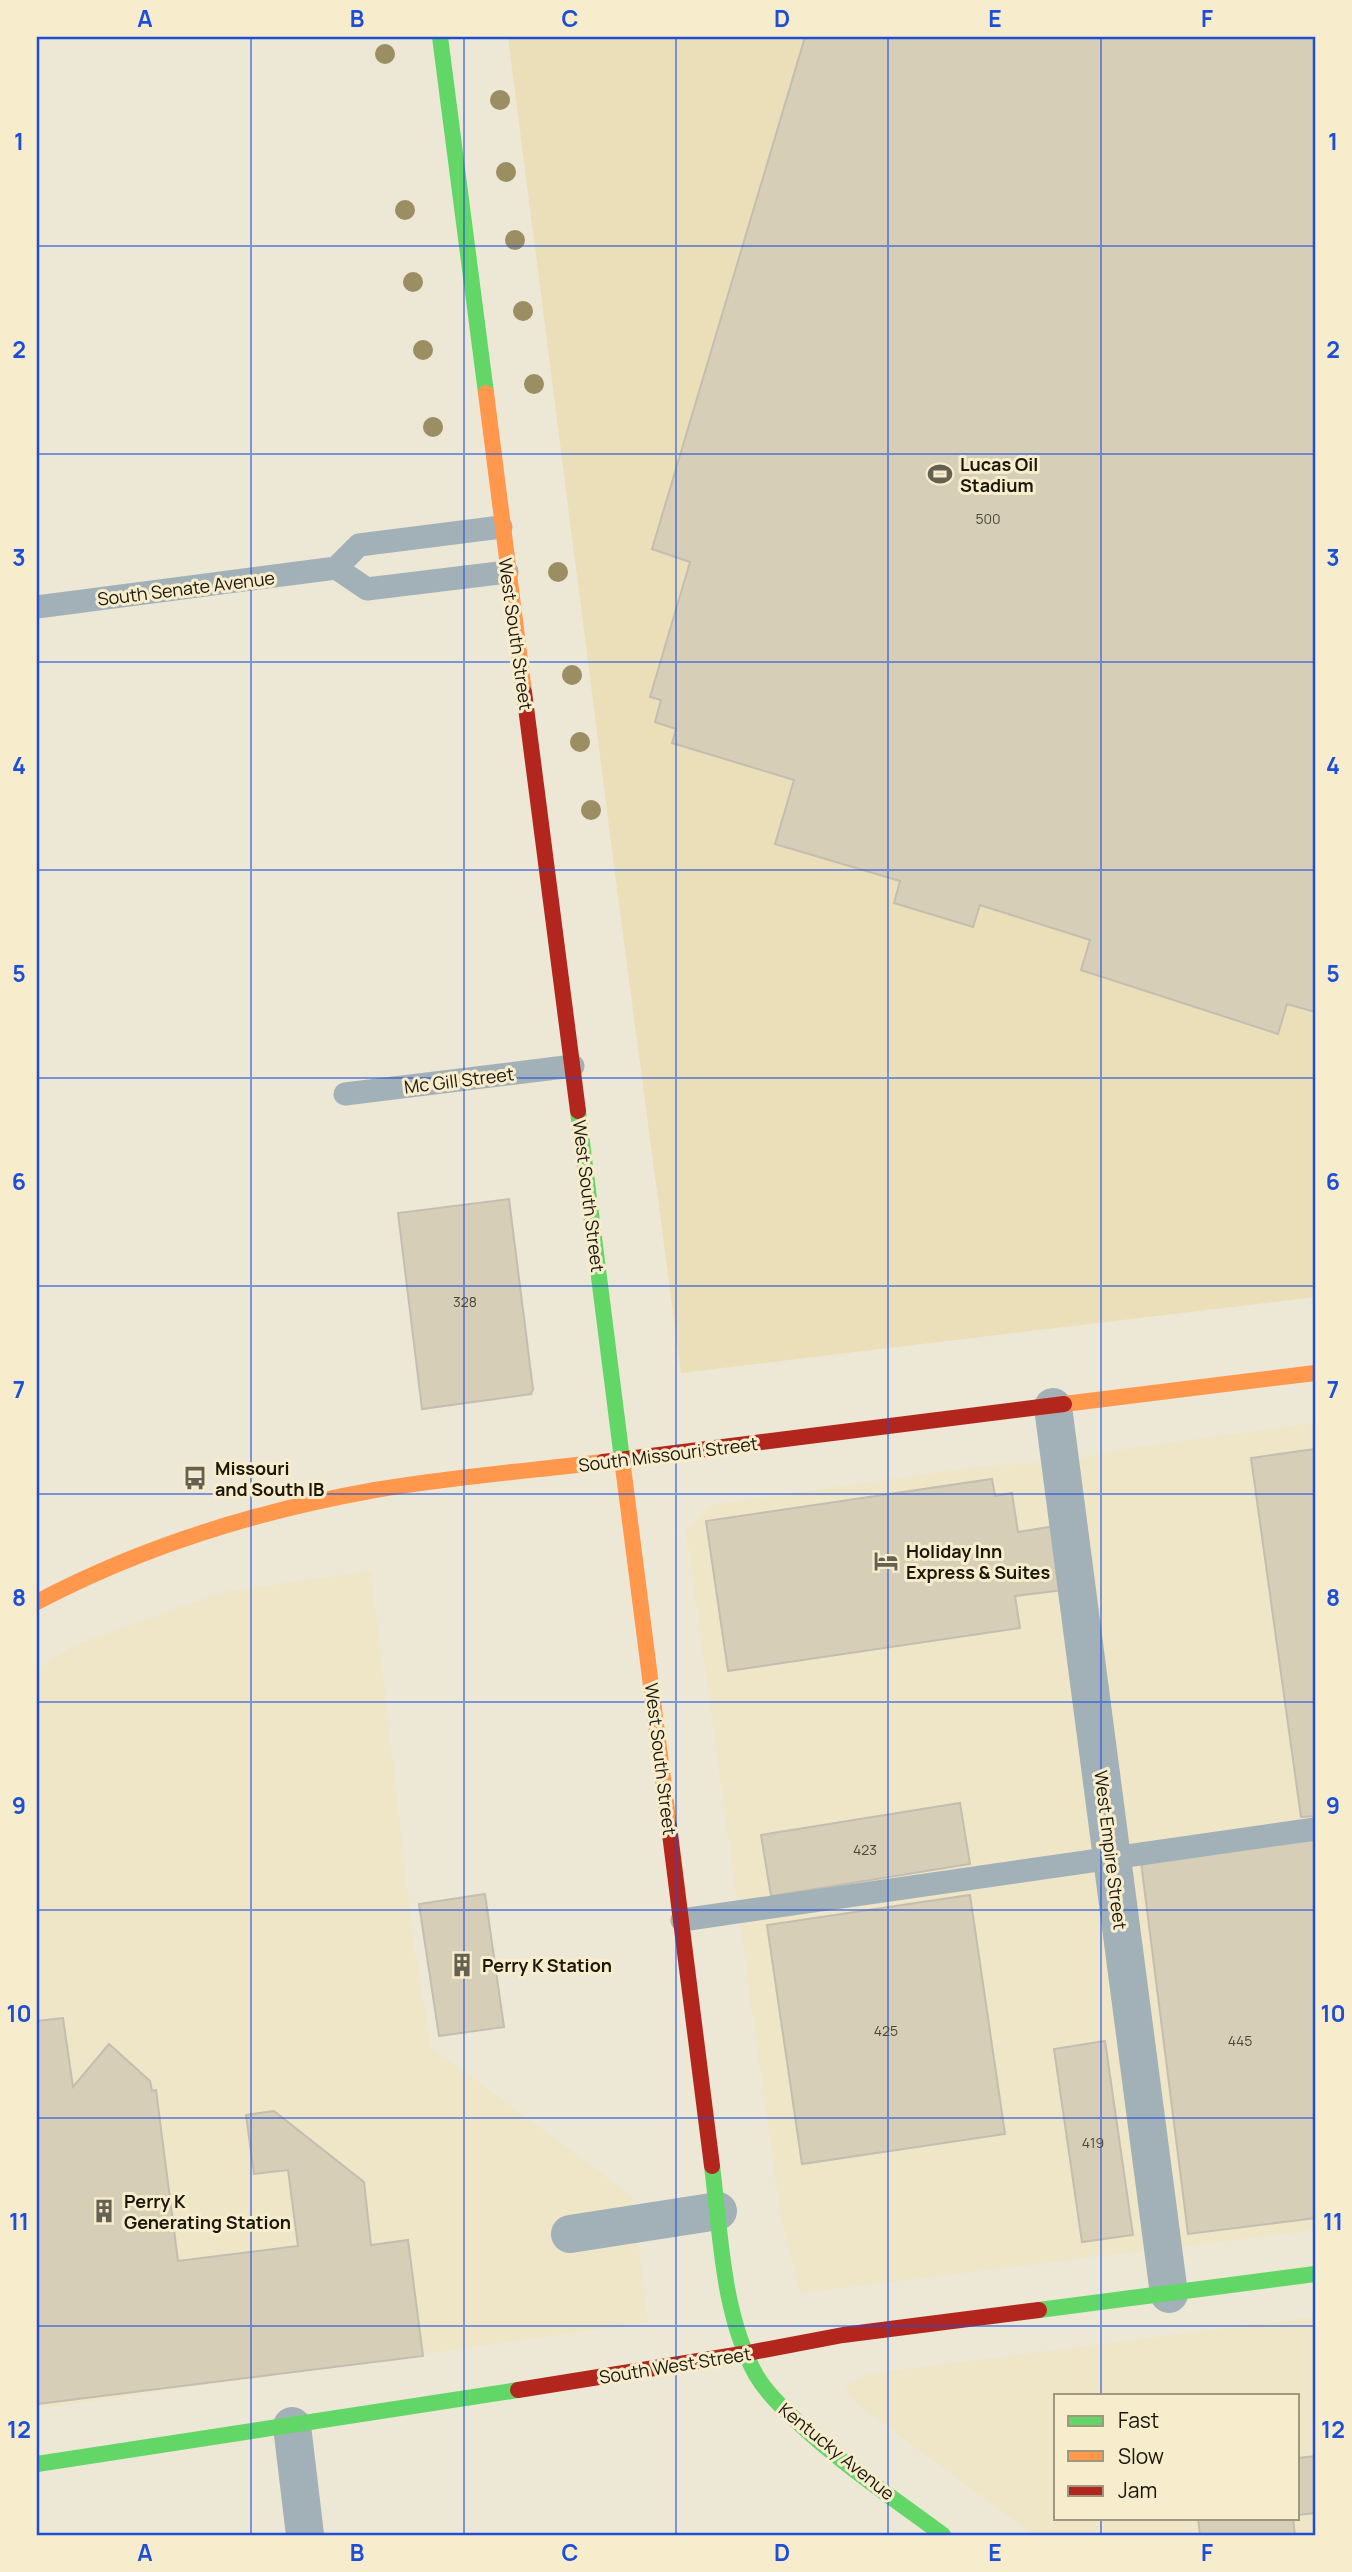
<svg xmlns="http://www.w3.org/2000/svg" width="1352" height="2572" font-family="Manrope,sans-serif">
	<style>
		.built { fill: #efe5c7; fill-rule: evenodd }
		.green { fill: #ebdfba }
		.building { fill: #d6ceb7; stroke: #c3beb0; stroke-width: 2 }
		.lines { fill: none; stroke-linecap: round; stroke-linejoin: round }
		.lane { stroke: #a2b1b7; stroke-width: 23 }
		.street { stroke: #a2b1b7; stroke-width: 38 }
		.fast { stroke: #63d668; stroke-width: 16 }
		.slow { stroke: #ff974d; stroke-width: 16 }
		.jam { stroke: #b3261e; stroke-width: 16 }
		.tree { fill: #9a8e62 }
		.grid { fill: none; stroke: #1d4ed8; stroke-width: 2; stroke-opacity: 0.55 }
		.labels { text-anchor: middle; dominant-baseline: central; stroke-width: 6; stroke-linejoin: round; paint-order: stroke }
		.number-label { font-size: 14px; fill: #4b4637 }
		.poi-label { font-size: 18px; font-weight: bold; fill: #1b170b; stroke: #f7eccb; text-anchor: start }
		.street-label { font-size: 18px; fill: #1b170b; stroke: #f7eccb }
		.neatline { fill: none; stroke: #1d4ed8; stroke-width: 2.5 }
		.grid-label { font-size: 23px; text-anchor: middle; font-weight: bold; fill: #1d4ed8 }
	</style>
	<rect width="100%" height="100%" fill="#ede7d5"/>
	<path class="built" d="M1315,1423V2230L800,2293L780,2213L686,1530L711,1505L983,1466L1060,1462L1130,1448Z
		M371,1571L414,1947L431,2047L632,2196L648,2322L37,2409V1669L78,1644L223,1592Z
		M1315,2317V2535H1034L858,2405L844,2387L873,2373ZM1056,2395H1298V2518H1056Z"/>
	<path class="green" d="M508,37H1315V1297L681,1373L620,912Z"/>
	<path class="building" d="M805,37H1315V1012L1287,1004L1278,1034L1081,970L1090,940L980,905L973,927L894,903L900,881L775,844L794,780L672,743L676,729L655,722L661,700L650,697L690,562L652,549Z
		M509,1199L533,1389L531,1394L422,1409L398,1213Z
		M1315,1449V1816L1301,1817L1251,1458Z
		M992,1479L995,1496L1012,1493L1018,1532L1056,1526L1064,1590L1015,1596L1020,1628L728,1671L706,1521Z
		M960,1803L970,1864L771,1896L761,1835Z
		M1315,1840V2218L1188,2234L1141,1862Z
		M485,1894L504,2027L439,2036L419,1904Z
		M970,1895L1005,2134L802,2164L767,1925Z
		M63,2018L73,2087L109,2044L150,2081L152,2091L156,2090L178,2261L298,2246L288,2170L254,2174L246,2115L274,2111L364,2182L371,2245L408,2240L423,2356L37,2404V2021Z
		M1105,2041L1133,2235L1082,2242L1054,2049Z
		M1315,2456V2513L1298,2515V2458Z
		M1198,2518H1293L1295,2535H1200Z"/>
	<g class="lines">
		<path class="lane" d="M336,568L367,589L507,572
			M37,607L336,568L359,545L501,527
			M345,1094L573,1066
			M682,1920L1315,1829"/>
		<path class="street" d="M1053,1407L1169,2294
			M570,2234L718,2211
			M292,2426L305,2535"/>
		<path class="fast" d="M440,37L486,393
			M578,1111L622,1459
			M712,2166C721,2236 722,2313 756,2375C768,2395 786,2411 803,2427C846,2467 896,2500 943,2535
			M1039,2310L1315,2274
			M37,2464L518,2390"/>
		<path class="slow" d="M486,393L524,692
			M1064,1404L1315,1373
			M622,1459L669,1826
			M37,1602C143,1546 257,1511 375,1490C450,1477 527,1471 603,1462"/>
		<path class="jam" d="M524,692L578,1111
			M603,1462L1064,1404
			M669,1826L712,2166
			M518,2390L748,2353L843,2335L1039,2310"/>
	</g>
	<g class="tree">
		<circle cx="385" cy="54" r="10"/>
		<circle cx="500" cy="100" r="10"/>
		<circle cx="506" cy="172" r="10"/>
		<circle cx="405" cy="210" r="10"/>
		<circle cx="515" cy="240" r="10"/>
		<circle cx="413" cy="282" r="10"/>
		<circle cx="523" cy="311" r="10"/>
		<circle cx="423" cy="350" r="10"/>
		<circle cx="534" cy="384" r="10"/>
		<circle cx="433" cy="427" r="10"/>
		<circle cx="558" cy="572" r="10"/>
		<circle cx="572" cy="675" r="10"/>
		<circle cx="580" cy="742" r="10"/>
		<circle cx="591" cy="810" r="10"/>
	</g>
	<path class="grid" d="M251,37V2535M464,37V2535M676,37V2535M888,37V2535M1101,37V2395M37,246H1315M37,454H1315M37,662H1315M37,870H1315M37,1078H1315M37,1286H1315M37,1494H1315M37,1702H1315M37,1910H1315M37,2118H1315M37,2326H1315M1101,2518V2535"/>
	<defs>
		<g id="stadium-bare" transform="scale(1.89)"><path d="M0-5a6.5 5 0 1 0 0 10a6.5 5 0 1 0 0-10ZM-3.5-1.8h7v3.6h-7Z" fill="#646052" stroke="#f7eccb" stroke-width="2.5" paint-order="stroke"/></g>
		<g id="bus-bare" transform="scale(1.89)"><path d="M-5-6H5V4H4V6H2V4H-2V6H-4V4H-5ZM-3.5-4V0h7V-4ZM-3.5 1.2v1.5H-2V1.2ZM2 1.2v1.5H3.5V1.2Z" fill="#646052" stroke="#f7eccb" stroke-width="2.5" paint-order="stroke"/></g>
		<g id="hotel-bare" transform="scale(1.89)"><path d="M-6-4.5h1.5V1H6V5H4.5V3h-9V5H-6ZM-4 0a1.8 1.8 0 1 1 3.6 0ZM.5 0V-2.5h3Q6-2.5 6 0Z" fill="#646052" stroke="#f7eccb" stroke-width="2.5" paint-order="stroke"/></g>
		<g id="building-bare" transform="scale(1.89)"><path d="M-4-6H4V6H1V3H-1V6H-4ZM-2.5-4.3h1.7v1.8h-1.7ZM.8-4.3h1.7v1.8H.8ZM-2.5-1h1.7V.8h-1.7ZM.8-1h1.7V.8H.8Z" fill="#646052" stroke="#f7eccb" stroke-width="2.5" paint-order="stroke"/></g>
	</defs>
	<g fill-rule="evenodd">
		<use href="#stadium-bare" x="940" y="474"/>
		<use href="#bus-bare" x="195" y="1478"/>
		<use href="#hotel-bare" x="886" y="1561"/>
		<use href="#building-bare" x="462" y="1965"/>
		<use href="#building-bare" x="104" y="2211"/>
	</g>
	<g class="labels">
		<g class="number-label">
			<text x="988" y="518">500</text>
			<text x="465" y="1301">328</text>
			<text x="865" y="1849">423</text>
			<text x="886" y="2030">425</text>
			<text x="1240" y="2040">445</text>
			<text x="1093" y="2142">419</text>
		</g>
		<g class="poi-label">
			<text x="960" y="464">Lucas Oil<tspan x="960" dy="21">Stadium</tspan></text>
			<text x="215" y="1468">Missouri<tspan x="215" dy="21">and South IB</tspan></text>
			<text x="906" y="1551">Holiday Inn<tspan x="906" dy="21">Express &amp; Suites</tspan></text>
			<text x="482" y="1965">Perry K Station</text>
			<text x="124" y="2201">Perry K<tspan x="124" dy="21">Generating Station</tspan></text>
		</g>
		<g class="street-label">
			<text transform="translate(186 588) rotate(-7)">South Senate Avenue</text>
			<text transform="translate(516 634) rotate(82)">West South Street</text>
			<text transform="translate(459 1080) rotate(-7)">Mc Gill Street</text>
			<text transform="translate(589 1196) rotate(83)">West South Street</text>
			<text transform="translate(668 1454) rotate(-7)">South Missouri Street</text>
			<text transform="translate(661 1759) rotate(83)">West South Street</text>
			<text transform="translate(1111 1850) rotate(83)">West Empire Street</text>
			<text transform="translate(675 2365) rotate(-9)">South West Street</text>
			<text transform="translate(837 2451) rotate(39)">Kentucky Avenue</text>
		</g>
	</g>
	<rect width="1352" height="2572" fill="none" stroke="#f7eccb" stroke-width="77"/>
	<rect x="1054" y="2394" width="245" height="126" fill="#f7eccb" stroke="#9f977e" stroke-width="2"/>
	<rect x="1068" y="2416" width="35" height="10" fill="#63d668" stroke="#9f977e" stroke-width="2"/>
	<text x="1118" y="2428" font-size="21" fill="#1b170b">Fast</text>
	<rect x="1068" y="2451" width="35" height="10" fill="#ff974d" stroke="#9f977e" stroke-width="2"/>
	<text x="1118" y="2464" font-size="21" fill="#1b170b">Slow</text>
	<rect x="1068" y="2486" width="35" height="10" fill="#b3261e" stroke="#9f977e" stroke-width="2"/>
	<text x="1118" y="2498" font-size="21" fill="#1b170b">Jam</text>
	<rect x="38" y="38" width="1276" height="2496" class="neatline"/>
	<g class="grid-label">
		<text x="145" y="27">A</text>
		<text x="357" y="27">B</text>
		<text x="570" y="27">C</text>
		<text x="782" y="27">D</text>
		<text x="995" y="27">E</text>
		<text x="1207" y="27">F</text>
		<text x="19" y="150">1</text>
		<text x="1333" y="150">1</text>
		<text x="19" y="358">2</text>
		<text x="1333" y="358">2</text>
		<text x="19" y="566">3</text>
		<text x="1333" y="566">3</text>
		<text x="19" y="774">4</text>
		<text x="1333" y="774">4</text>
		<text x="19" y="982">5</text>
		<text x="1333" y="982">5</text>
		<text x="19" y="1190">6</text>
		<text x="1333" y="1190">6</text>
		<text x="19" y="1398">7</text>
		<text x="1333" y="1398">7</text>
		<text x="19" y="1606">8</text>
		<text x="1333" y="1606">8</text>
		<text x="19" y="1814">9</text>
		<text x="1333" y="1814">9</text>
		<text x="19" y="2022">10</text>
		<text x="1333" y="2022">10</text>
		<text x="19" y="2230">11</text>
		<text x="1333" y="2230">11</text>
		<text x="19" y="2438">12</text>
		<text x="1333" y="2438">12</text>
		<text x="145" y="2561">A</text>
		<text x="357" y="2561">B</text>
		<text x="570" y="2561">C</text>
		<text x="782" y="2561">D</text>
		<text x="995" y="2561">E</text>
		<text x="1207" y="2561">F</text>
	</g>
</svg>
